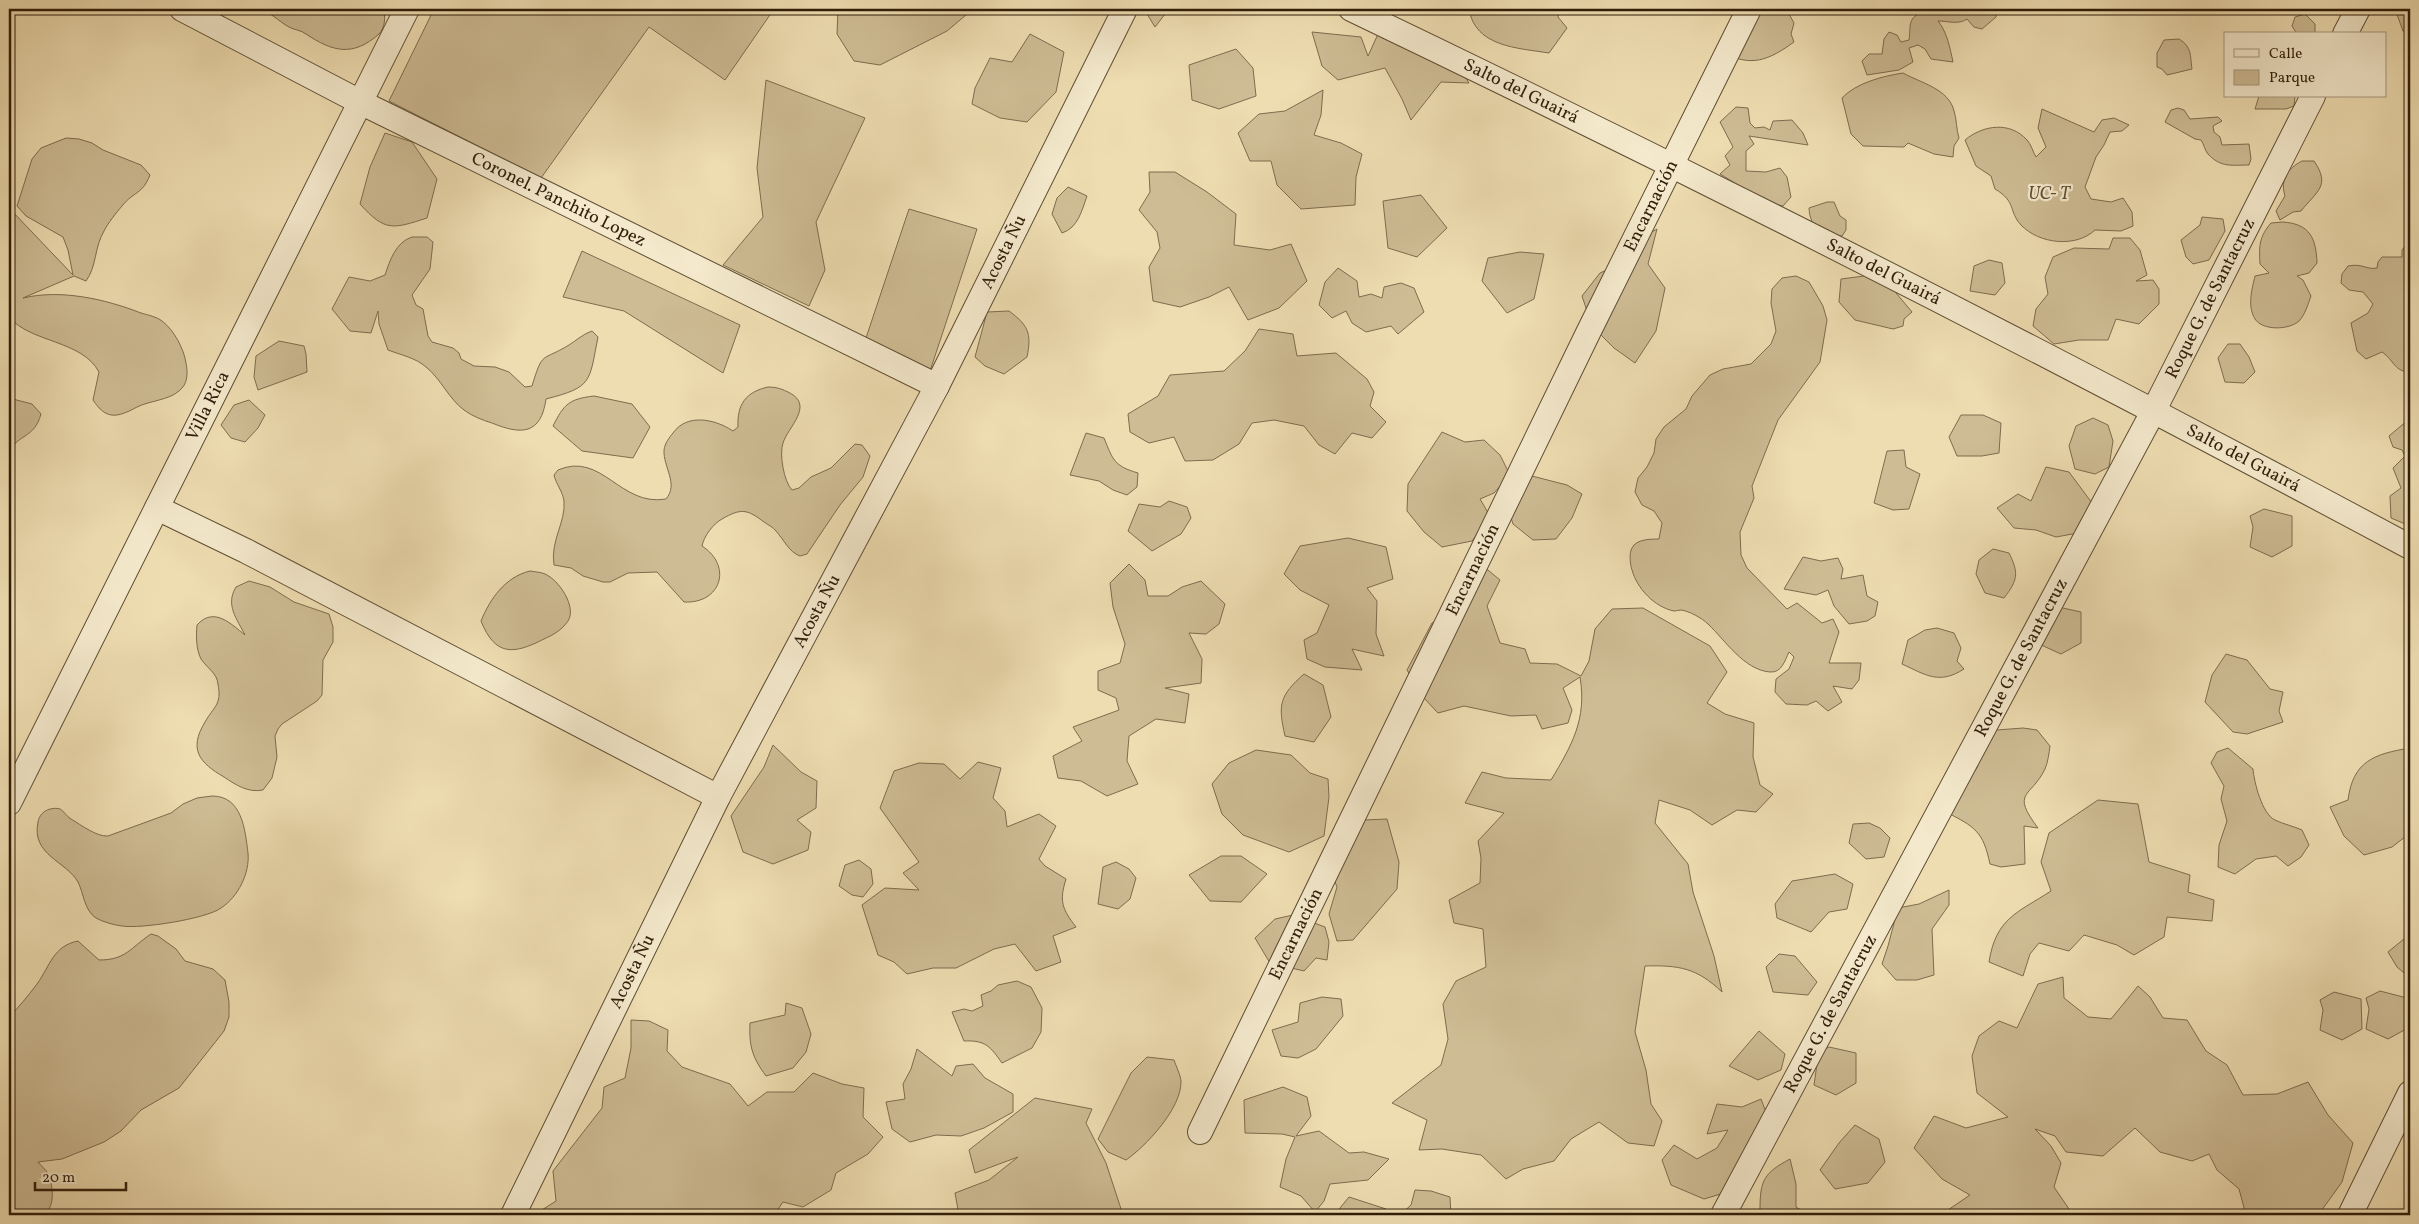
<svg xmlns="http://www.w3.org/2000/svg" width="2419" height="1224" font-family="Vollkorn,serif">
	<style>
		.green { fill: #cebc94; stroke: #7e6c4e }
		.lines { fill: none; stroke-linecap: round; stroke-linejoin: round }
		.minor-casing { stroke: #5f4d33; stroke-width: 26 }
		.minor { stroke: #f4e9cc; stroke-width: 24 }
		.labels { text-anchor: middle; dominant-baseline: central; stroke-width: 4.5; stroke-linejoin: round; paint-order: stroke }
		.street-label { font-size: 18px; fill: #2f1d09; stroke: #f4e9cc }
		.park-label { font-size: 18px; font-style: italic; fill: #5f4d33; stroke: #f4e9cc }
	</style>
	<rect width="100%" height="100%" fill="#eeddb1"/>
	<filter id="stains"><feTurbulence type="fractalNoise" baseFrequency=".004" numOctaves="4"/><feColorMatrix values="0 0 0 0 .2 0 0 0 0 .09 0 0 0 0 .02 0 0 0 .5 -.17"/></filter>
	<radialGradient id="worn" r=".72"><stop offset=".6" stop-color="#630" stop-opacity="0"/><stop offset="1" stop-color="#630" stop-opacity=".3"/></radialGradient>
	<path class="green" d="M259,9H383C386,16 385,28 379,34C353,57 333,52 306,34C301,30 294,30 289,27C278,21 271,12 259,9Z
		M434,9H774L725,80L649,27L541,178L389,101Z
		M838,9H973L947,31L880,65L854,61L837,34Z
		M1144,9H1169L1155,27Z
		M1469,9H1560L1558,17L1567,28L1549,53C1518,48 1475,47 1469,9Z
		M1780,9L1789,14L1794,23L1791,34L1794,42C1769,60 1751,68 1722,52L1746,10Z
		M1916,9H1997L1996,17L1982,29L1974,27L1967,19C1958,25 1948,21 1938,21C1947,32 1950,48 1953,62L1931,59L1925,49L1918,45L1909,48L1913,62L1899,70L1867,75L1862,61L1869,54H1882L1884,39L1889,32L1897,35L1901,42L1909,40C1911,28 1907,18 1921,13Z
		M2395,9H2410V34L2403,31Z
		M2305,14L2315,24V34H2297L2292,26L2295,17Z
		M1384,21L1447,48L1469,83L1441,82L1411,120L1402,99L1385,68L1338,80L1322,66L1312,32L1361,37L1368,56Z
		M1030,34L1064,52L1056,92L1027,122L1000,118L972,104L975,88L990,58L1012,62Z
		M2179,39C2192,47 2190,55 2192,69L2167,75L2162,69L2157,67V53L2164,40Z
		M1236,49L1253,68L1256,96L1219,109L1192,100L1189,65Z
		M1903,73C1921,83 1949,89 1954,111C1957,120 1956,129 1959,138L1954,146L1953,157L1934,154L1908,143L1904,147L1863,146L1851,134L1842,98C1856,83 1883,76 1903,73Z
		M766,80L865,118L816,222L825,270L809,306L723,265L763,217L757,168Z
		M1323,90L1321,115L1314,135L1341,143L1362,154L1356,177L1355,205L1301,209L1277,185L1271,161H1250L1238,133L1259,114L1285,111Z
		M2259,96H2295L2294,106L2286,109H2255Z
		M1736,107L1748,108L1750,123L1755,128L1764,127L1770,130L1773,121L1792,120L1803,133L1808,145L1749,136L1754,144L1746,151V171L1766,172L1780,168L1787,177L1791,197L1783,206L1765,203L1742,194L1743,188L1720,174L1730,165L1725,156L1733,147L1720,122Z
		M2178,108L2184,110L2190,119L2218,117L2222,121L2213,126L2214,132L2220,137L2222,145L2249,144L2251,159L2249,165C2232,165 2221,168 2208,154C2205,151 2204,144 2201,140L2195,139L2165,122L2171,110Z
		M2042,109L2094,132L2102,120L2114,118L2129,125L2122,131L2110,132L2104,145L2096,157L2085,187L2091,199L2111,202L2123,198L2132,212L2133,226L2121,231L2095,230C2076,248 2039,244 2021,225C2008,211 2017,202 1995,189L1991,176L1976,166L1965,140C1983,125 2010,121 2027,140C2031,144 2033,152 2036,157L2046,147L2038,128Z
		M385,133L412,142L437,179L427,218C393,229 385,232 360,204L370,167Z
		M66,138L79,139L92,143L103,150L141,165L150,175C142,195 134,191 122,206C116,213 108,223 104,231C94,248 97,266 86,281L74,276L23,298C61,289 105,299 141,313C148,315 157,317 162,321C174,330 184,349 186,363C188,373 188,384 179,391C169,400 149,401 137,407C117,418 106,420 93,400L99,372C82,340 31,343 9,317L10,209L73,275L68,250L63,237L26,216L17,206L32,159L41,148Z
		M2302,161H2314C2331,186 2317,191 2301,211L2293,212L2280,220L2276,211L2285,196C2280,179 2287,169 2302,161Z
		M1149,172H1175L1207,192L1236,214L1234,245L1270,250L1291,244L1307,281L1279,308L1248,320L1229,287L1209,297L1180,307L1153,301L1149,267L1160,248L1157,232L1139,210L1150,192Z
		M1068,187L1087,196C1082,210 1078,228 1062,233L1052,214L1057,198Z
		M1421,195L1447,228L1417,257L1388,248L1383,201Z
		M1827,202H1834L1840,216L1846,220V230L1842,236C1823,236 1810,229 1809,208Z
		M909,209L977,229L930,371L866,338Z
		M2202,217L2223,219L2225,231L2209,260L2193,264L2186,257L2181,240L2200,225Z
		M2283,222C2310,224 2316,238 2317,263L2309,273L2297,276L2303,280L2311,296C2308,304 2305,315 2299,321C2289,330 2263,331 2255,319C2247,306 2252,289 2255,276L2269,273L2260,264C2259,246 2259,237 2271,223Z
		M1657,229L1648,264L1665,288L1656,331L1635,363L1614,348L1592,326L1582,296L1600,273L1631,259L1641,238Z
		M412,237H427L433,242L430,269L412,295L416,305L423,309L428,336L432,342L453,348L459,353L461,359L474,366L495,367L509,372L525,387L532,386C543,350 541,362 569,345C577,340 583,334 592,331L598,337C589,382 593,387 546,399C541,435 521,435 492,423C482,420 472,416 464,410C449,399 441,379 426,367C416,358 401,355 388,350L379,324L378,311L371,333L350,331L332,309L349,277L370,281L385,275C390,260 396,242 412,237Z
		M2113,238H2130L2140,250L2147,275L2136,281L2153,280L2159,289V304L2139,324L2116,319L2108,340H2079L2054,344L2033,326L2036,309L2048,294L2045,277L2053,257L2074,248L2109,249Z
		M2410,240V371C2396,374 2393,359 2382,352L2366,359L2357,351L2351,323L2368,313L2373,304L2363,292L2349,290L2341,283L2342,274L2348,266C2363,263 2366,270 2377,268L2378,262L2382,257H2402V250Z
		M582,251L740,325L723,373L624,311L563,297Z
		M1520,252L1544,254L1534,299L1507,313L1482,281L1488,258Z
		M1989,260L2002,263L2005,283L1995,295L1970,291L1974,266Z
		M1338,268L1357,281L1359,297L1371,294L1382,298L1384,287L1401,283L1414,288L1424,312L1398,334L1391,326L1366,332L1352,323L1346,311L1332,318L1319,305L1325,282Z
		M1796,276L1809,282L1823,306L1827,320L1820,362L1778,420L1752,486L1754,498L1740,532L1741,555L1747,568L1787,609L1797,603L1822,623L1833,619L1839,632L1829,663H1861L1859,680L1852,689L1833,686L1842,702L1828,711L1816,701L1807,705L1786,704L1775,692L1776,679L1789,669L1794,657L1789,652C1785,660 1782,673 1770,672C1744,670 1725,640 1708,624C1702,618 1689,611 1681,610C1679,610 1676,611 1674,611C1654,607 1637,588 1632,570C1630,564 1629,553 1632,548C1636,539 1651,539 1659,539L1662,523L1654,511L1642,505L1635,492L1638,478L1647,467L1654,453L1656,439L1664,427L1686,409L1692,396L1710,375L1723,369L1751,364L1771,344L1776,331L1771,303L1772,289L1782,278Z
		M1864,276L1886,281L1912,312L1904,319L1903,326L1893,329L1855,320L1839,302L1841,279Z
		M1009,311C1028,325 1032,333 1027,357L1004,374L985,366L975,357L987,312Z
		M1259,329L1293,334L1297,356L1336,353L1367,379L1374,392L1370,406L1386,422L1372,438L1352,433L1335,454L1319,445L1304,426L1274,420L1252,423L1239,444L1213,460L1185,461L1174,437L1149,443L1130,432L1128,414L1158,396L1170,375L1224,371L1245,351Z
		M279,341L304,346L306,354L307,372L258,390L254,377L256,356Z
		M2228,344H2240L2249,357L2255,372L2244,383L2225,382L2218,358Z
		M768,387C777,387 782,389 790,393C814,406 788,427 783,443C779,454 784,482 792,490L799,488L811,477L831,468L855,444L862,445L870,456L863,477L840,505L807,554L800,556C789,552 784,540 776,531C773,527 768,525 764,522C747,509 741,508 722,519C713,524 704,536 702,546C733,566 721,604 684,602L657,572L628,573L610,582H603L583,576L571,568L554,565C550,541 566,522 564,501C563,492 556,484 554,475L558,470C602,451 620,507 666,499C679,484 663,467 664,450C665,443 669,438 673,433C687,413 715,419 733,431L738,427C737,404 746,392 768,387Z
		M594,396L632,404L650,427L633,458L582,451L553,426C564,404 569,399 594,396Z
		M9,398L32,404L41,414C34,439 19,433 9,452Z
		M249,400L265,415L258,428L245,442L231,438L221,425L234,405Z
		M1961,415H1983L2001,423L1999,453L1982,456H1957L1949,437Z
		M2093,418L2108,425L2113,441L2109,467L2095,474L2075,469L2069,446L2076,426Z
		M2408,420L2410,421V526L2391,518L2390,496L2401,488L2393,468L2405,456L2402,450L2393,447L2389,436Z
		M1442,432L1465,442L1484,440L1500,455L1510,475L1494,493L1480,499L1490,516L1472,541L1442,547L1424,532L1407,511L1408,484Z
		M1086,433L1104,438C1113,460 1114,466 1138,473L1137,487L1127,495L1113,490L1099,481L1070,475Z
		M1904,450L1906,467L1920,474L1909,509L1893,510L1874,503L1887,451Z
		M2046,467L2069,472L2092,503L2078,533L2056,537L2036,530L2014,528L1997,508L2018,494L2031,501Z
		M1528,475L1567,485L1582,494L1572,518L1556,539L1533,540L1513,524L1506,502Z
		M1169,501L1187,507L1191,518L1181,534L1152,551L1128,531L1139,504L1160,507Z
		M2264,509L2292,516V546L2272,557L2250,547L2253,527L2250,516Z
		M1348,538L1386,547L1393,579L1367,588L1377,601L1376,634L1384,656L1352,649L1362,670L1325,667L1307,659L1304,640L1317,633L1329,605L1300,590L1284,574L1300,546Z
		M1993,549L2009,553C2019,573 2018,580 2004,598L1985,593L1976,574L1979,560Z
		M1803,557L1821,561L1838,558L1843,569L1841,579L1863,575L1867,596L1878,602L1875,616L1867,621L1849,624L1834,606L1828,590L1816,595L1784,589Z
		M1129,564L1145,580L1148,596H1168L1182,587L1201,581L1225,604L1219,624L1206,634L1189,633L1202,659L1201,683L1165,688L1189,694L1185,723L1156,719L1129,736L1127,761L1138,784L1107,796L1081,781L1058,778L1053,756L1082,741L1073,727L1119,710L1116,698L1098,690V671L1120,663L1125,644L1113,607L1110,583Z
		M1483,566L1500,580L1487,606L1500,643L1525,649L1530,663L1557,664L1581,676L1589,661L1595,629L1612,609L1643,608L1710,646L1727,672L1707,703L1725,714L1754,723L1753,757L1760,785L1773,794L1756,812L1737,810L1712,825L1690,810L1659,800L1655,823L1688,864L1693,892L1714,956L1722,992C1697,968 1679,965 1645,966L1635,1032L1646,1070L1651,1104L1662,1121L1654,1146L1628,1143L1599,1122L1571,1139L1554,1161L1523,1169L1506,1179L1481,1155L1442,1149L1419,1150L1427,1120L1392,1103L1441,1065L1448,1039L1443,1004L1456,981L1486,967L1483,929L1454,923L1449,900L1480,883L1481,858L1478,841L1504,813L1465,803L1482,772L1506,778L1551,780C1572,745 1587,719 1580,677L1563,688L1572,710L1568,723L1542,729L1536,715L1511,716L1464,706L1438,713L1423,697L1407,670L1432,623L1453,611Z
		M530,571C535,572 541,572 545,574C559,580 577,607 568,621C562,630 553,635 544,639C513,655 495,656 481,621C490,599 505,577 530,571Z
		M249,581L270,587L294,602L329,614L333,627V642L323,660L322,695L317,701L282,724L278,729L275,736L277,757L272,778L263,790C248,793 236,785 224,777C200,763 188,750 205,722C214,706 222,705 218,684C217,673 207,668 201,659C196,649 196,636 197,625C214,606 231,624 245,635C237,619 225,605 236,587Z
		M2054,606L2081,612V643L2061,654L2039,644Z
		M1937,628L1954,633L1961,648L1957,661L1964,669C1939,685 1926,675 1902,664L1908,640L1925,630Z
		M2226,654L2247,660L2270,689L2283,692L2279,711L2283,722L2247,734L2233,732L2205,702L2212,675Z
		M1304,674L1323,685L1331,717L1314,742L1285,736C1278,705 1279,696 1304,674Z
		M2023,728L2037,730L2050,746C2049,753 2048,762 2045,769C2031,798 2010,791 2038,828L2024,826L2025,864L2001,867L1990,864C1983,831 1975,827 1946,812L1957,791L1977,768L1986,739L1997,730Z
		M773,745L801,772L817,781L816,808L797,820L811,832L808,850L773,864L743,852L731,816L764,767Z
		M2228,748L2253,769C2254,782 2262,814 2275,820C2283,824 2293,826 2302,830L2309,845L2301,857L2288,866L2276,856L2256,859L2235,874L2218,867L2219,845L2227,821L2221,799L2224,786L2211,763L2217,752Z
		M2410,748V833L2392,847L2364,855L2344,836L2330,807L2348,800C2353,761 2374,754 2410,748Z
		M1256,750L1291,755L1310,773L1328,779L1329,797L1324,836L1289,852L1243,835L1222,814L1212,784L1229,763Z
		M978,762L1001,768L993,798L1005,811L1007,827L1039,814L1056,826L1039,859L1045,866L1066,879C1059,901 1062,909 1076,927L1053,936L1061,962L1036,971L1015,944L994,949L956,968H933L907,974L894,962L878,955L862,905L885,888L919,890L903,873L919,862L880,808L894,771L919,763L944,764L960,779Z
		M212,796C242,796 245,829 248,853C250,873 238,897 221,908C206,919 140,929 122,926C114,925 103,922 96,918C84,910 84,894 78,882C66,861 31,855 38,822C39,816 43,811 50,809C64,806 62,813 71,819C81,825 97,837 108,836L171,813L183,804L197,798Z
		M2098,800L2138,804L2149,862L2190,875L2188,892L2214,900L2212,921L2167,917L2164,937L2134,955L2117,945L2084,935L2069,951L2039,943L2030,954L2023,976L1989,962C1996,918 2017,913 2051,891L2041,862L2049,833Z
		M1387,819L1399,862L1397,889L1353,940L1337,941L1329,914L1337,887L1329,866L1364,820Z
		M1869,823L1880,828L1890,838L1884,857L1866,859L1849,843L1853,824Z
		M1221,856H1241L1267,874L1241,902L1210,901L1189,875Z
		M859,860L871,869L873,884L863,897L852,895L839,886L845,865Z
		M1116,862L1129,869L1136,878L1130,899L1118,909L1098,904L1103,867Z
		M1835,874L1853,884L1847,909L1829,912L1811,932L1777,918L1775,904L1792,881Z
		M1949,890V905L1932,929L1934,975L1917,980H1896L1882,964L1888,946L1898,908L1919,904Z
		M1293,915L1325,927L1329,942L1327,960L1316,958L1304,971L1270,963L1255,938L1275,919Z
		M151,934L158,936L176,949L185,961L213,969L225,980L229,1002V1017L224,1031L179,1088L141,1110L121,1131L104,1142L62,1159L38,1162C41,1166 46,1169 48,1174C53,1184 57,1212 40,1215C31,1217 19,1215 9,1215V1017C19,1007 28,996 37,984C50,966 53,946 78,941L99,960C126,960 130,948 151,934Z
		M2410,934V978L2397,967L2388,952Z
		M1779,954L1795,956L1817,982L1808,995L1773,992L1766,967Z
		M2063,977L2064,998L2088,1017L2111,1019L2138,986L2150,997L2163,1018L2187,1020L2206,1051L2227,1065L2243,1095L2277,1094L2308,1082L2328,1115L2353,1143L2342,1182L2319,1214L2246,1215L2239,1189L2217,1170L2209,1154L2192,1161L2160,1152L2135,1128L2103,1156L2066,1152L2055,1136L2035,1129L2051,1146L2061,1163L2054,1187L2069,1209L2067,1215H1945V1212L1970,1195L1942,1179L1914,1148L1934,1116L1966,1128L2008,1117L1977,1093L1972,1056L1979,1036L1999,1021L2017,1028L2038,984Z
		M1017,981L1031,987L1042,1008L1041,1032L1032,1048L1002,1063C990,1046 985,1040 964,1041L952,1012L964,1009L972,1011L983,1006L981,995L991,991L998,985Z
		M2380,991L2407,998L2408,1028L2388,1039L2366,1029L2369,1009L2366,998Z
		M2334,992L2361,999L2362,1029L2342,1040L2320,1030L2323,1010L2320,1000Z
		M1322,997L1341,999L1343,1016L1316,1049L1298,1058L1281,1056L1272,1030L1298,1022L1300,1003Z
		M786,1003L802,1008L811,1034L806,1052L793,1068L766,1076C752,1057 749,1046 750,1023L785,1015Z
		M631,1020L649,1021L668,1030L667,1051L682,1067L730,1084L748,1106L767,1092H794L813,1073L842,1084L864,1088L863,1117L883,1137L868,1154L836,1173L831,1190L803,1207L783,1202L774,1215H534L556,1201L553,1171L602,1108L604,1087L625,1078L631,1048Z
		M1759,1031L1785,1054L1781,1070L1758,1080L1729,1066Z
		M1829,1047L1856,1053V1083L1836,1095L1814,1085L1817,1064L1815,1054Z
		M917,1049L952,1076L956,1066L973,1064L985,1078L1013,1094V1112L984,1128L961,1136L936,1135L910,1142L892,1129L886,1102L905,1099L903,1084L911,1069Z
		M1147,1057L1174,1060C1176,1066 1181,1076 1181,1082C1181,1109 1146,1146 1126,1160L1108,1152L1098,1139L1131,1073Z
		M1283,1087L1307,1097L1311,1116L1296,1136L1319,1131L1349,1153L1364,1152L1389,1159L1368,1180L1330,1184L1324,1201L1315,1212L1301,1196L1280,1187L1286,1159L1295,1137L1282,1134L1245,1133L1244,1100Z
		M1035,1098L1092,1109L1086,1123L1106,1163L1123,1215H959L955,1193L989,1180L1018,1157L975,1173L969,1150Z
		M1761,1099L1766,1112L1724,1193L1704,1199L1671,1185L1662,1160L1674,1145L1697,1159L1717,1148L1728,1130L1707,1134L1717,1104L1742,1107Z
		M1855,1125L1879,1139L1885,1162L1868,1183L1835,1189L1820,1170L1839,1143Z
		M1790,1159L1796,1184V1207L1809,1215H1744L1760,1209C1760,1180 1764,1173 1790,1159Z
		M1415,1190L1431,1191L1450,1197L1451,1215H1400L1411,1205Z
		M1349,1197L1386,1209L1391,1215H1330L1335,1214Z"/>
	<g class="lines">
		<g class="minor-casing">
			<g id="minor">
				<path id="s1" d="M182,9L360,102L937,386"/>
				<path id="s2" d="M1351,9C1708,180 2061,360 2410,547"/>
				<path d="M2345,34L2358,9"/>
				<path d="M157,508L246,551L718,797"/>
				<path id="s3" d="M9,803L407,9"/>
				<path id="s4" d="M1200,1132L1588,333L1749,9"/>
				<path id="s5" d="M513,1215L718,797L937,386L1125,9"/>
				<path id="s6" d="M1723,1215L2154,410L2313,96"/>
				<path d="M2350,1215L2410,1093"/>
			</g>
		</g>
		<use href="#minor" class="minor"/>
	</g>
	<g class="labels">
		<g class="street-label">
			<text stroke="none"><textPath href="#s2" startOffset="189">Salto del Guairá</textPath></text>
			<text stroke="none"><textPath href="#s1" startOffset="422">Coronel. Panchito Lopez</textPath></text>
			<text stroke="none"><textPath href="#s4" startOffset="1030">Encarnación</textPath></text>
			<text stroke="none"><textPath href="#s5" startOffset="1081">Acosta Ñu</textPath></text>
			<text stroke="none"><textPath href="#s2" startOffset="594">Salto del Guairá</textPath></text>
			<text stroke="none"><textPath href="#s6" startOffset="1038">Roque G. de Santacruz</textPath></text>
			<text stroke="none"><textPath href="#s3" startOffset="444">Villa Rica</textPath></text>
			<text stroke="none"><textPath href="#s2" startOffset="999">Salto del Guairá</textPath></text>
			<text stroke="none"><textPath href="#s4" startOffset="625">Encarnación</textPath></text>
			<text stroke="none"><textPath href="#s5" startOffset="676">Acosta Ñu</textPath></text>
			<text stroke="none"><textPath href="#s6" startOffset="632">Roque G. de Santacruz</textPath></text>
			<text stroke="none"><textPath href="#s4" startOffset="220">Encarnación</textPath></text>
			<text stroke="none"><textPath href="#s5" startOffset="271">Acosta Ñu</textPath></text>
			<text stroke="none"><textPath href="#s6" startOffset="228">Roque G. de Santacruz</textPath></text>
		</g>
		<g class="park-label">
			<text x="2049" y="194">UC- T</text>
		</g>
	</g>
	<rect width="2419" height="1224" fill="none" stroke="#eeddb1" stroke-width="30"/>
	<rect x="10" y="10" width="2399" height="1204" fill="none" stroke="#2f1d09" stroke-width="2.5"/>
	<rect x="15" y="15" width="2389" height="1194" fill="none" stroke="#2f1d09"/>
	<rect x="2224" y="32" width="162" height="65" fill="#f4e9cc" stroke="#a5977e"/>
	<rect x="2234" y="49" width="25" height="8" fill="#f4e9cc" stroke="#a5977e"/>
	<text x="2269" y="58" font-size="15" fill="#2f1d09">Calle</text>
	<rect x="2234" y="70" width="25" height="15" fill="#cebc94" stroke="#a5977e"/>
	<text x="2269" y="82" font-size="15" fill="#2f1d09">Parque</text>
	<path d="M35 1182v8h91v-8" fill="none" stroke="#2f1d09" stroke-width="2.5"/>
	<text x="42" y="1182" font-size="15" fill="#2f1d09" stroke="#f4e9cc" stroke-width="4" paint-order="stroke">20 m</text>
	<rect width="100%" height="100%" filter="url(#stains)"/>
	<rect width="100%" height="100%" fill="url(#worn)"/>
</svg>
